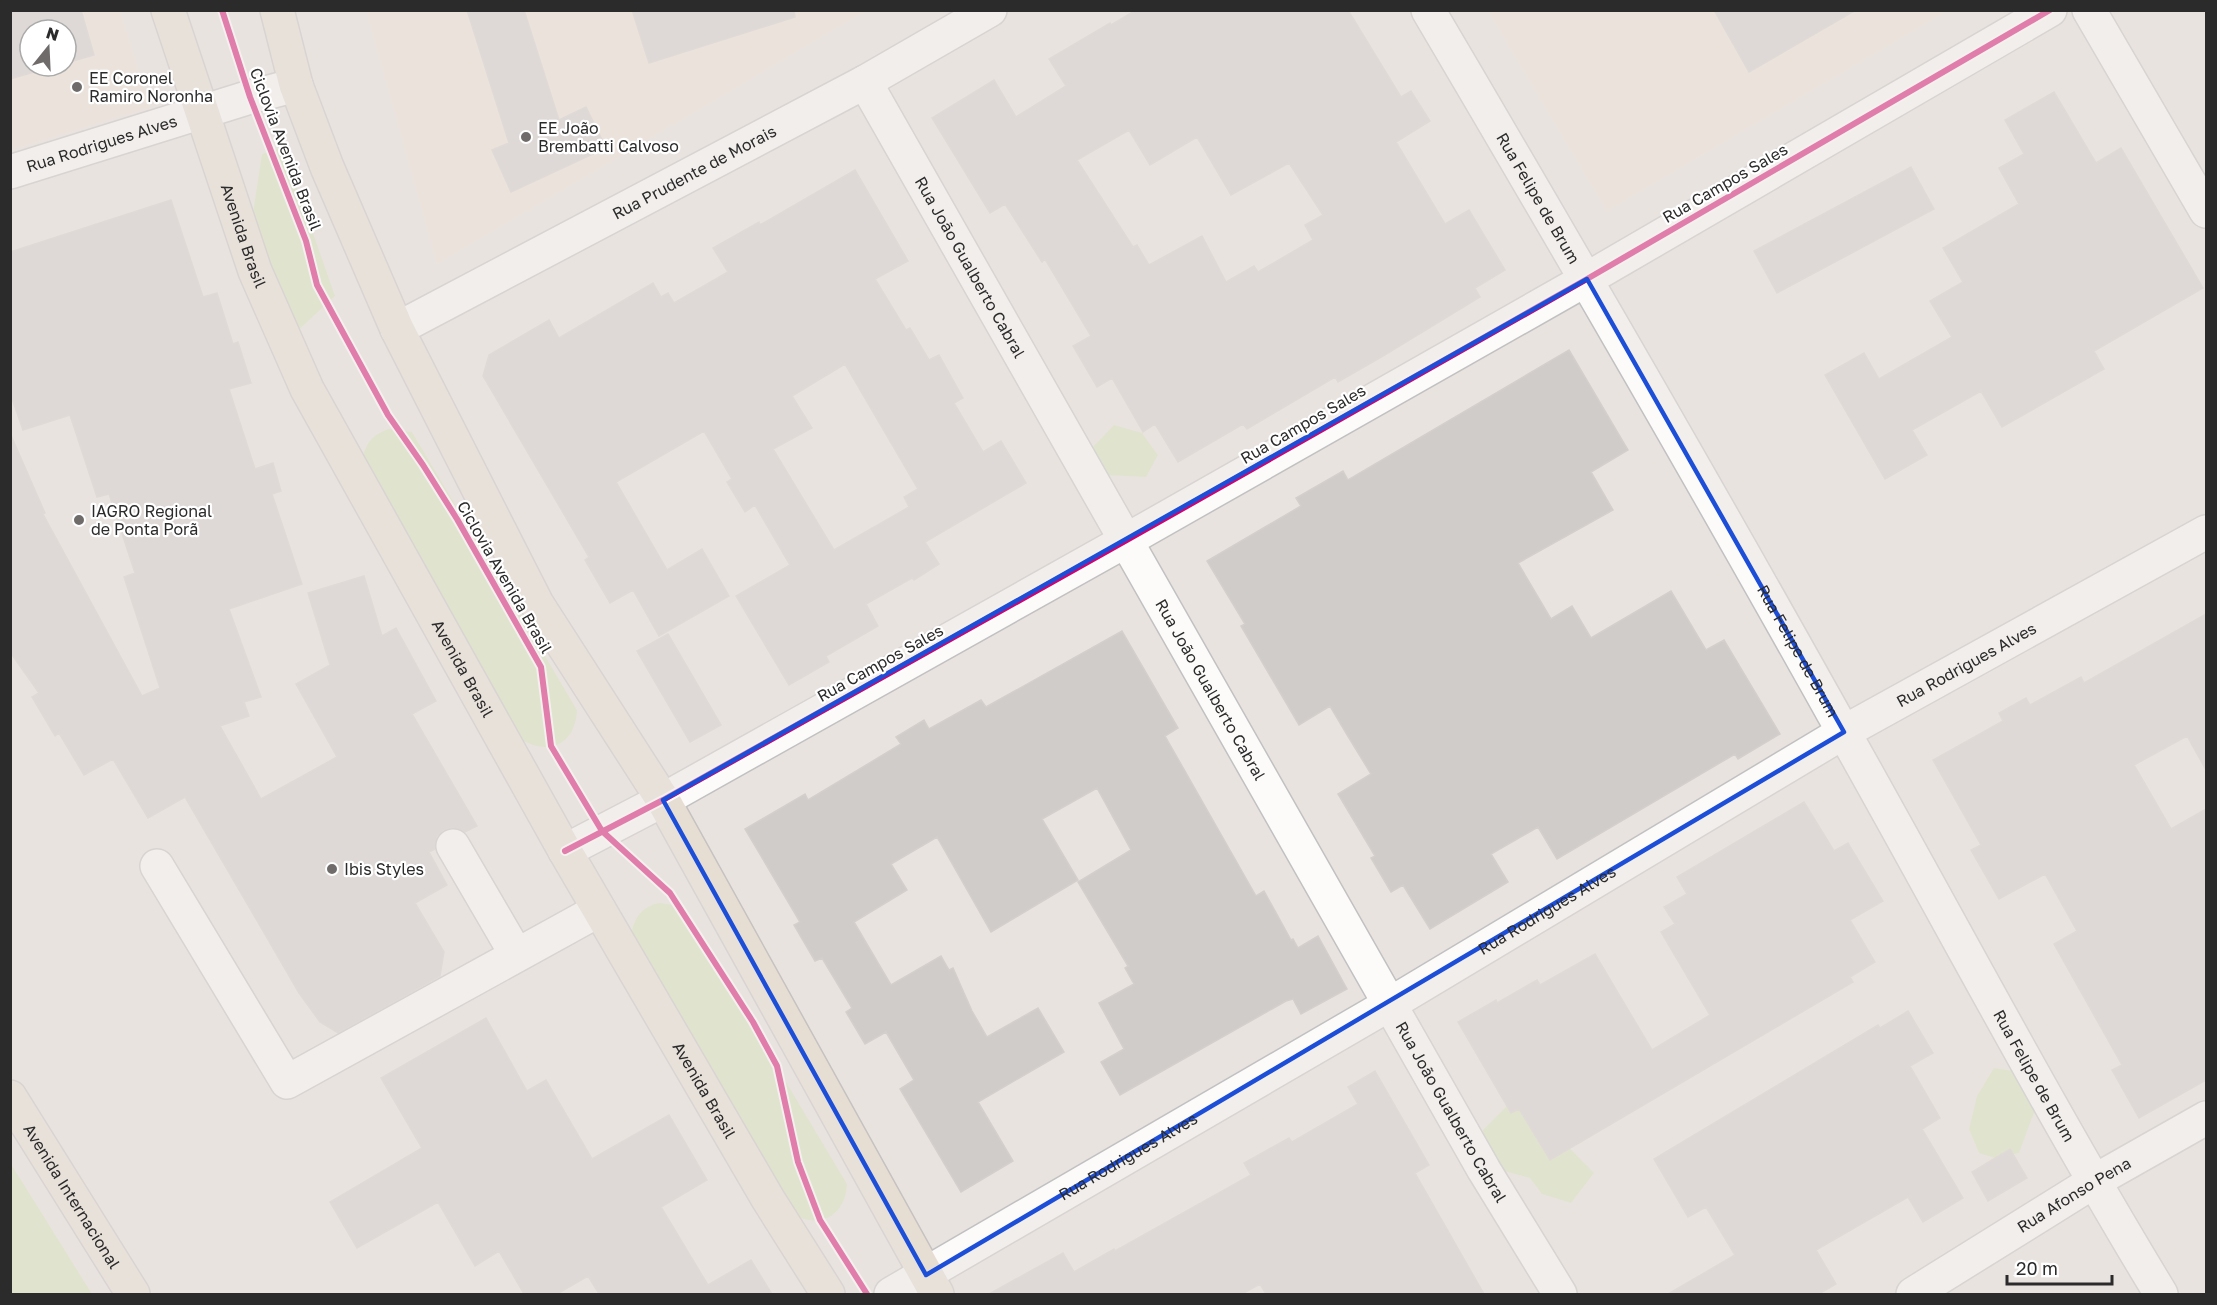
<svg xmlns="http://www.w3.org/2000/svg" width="2217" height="1305" font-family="'Golos Text',sans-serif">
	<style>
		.education { fill: #ecdfd4; fill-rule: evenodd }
		.green { fill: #d4e4b8 }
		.building { fill: #d0ccc9; stroke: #d4cfcc; stroke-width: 1.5; fill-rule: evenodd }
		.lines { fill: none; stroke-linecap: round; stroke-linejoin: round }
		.minor-casing { stroke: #c2c1c2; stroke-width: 36 }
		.major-casing { stroke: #c5c2c1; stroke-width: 36 }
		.minor { stroke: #fcfbfa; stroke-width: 33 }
		.major { stroke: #e7ded3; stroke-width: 33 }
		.cycleway-casing { stroke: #fff; stroke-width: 10 }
		.cycleway { stroke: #d6006c; stroke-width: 6 }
		.marked { fill: none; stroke: #1d4ed8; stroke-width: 4.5; stroke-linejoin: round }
		.poi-dot { fill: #6e6b6a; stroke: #fff; stroke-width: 2 }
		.labels { text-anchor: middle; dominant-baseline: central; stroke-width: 4.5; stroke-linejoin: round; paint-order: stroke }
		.poi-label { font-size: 16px; fill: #2b2b2b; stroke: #fff; text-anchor: start }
		.street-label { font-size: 16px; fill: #2b2b2b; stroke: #fff }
	</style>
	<rect width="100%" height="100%" fill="#e9e3e0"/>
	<path class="education" d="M366,10L866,11L437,264Z
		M11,11H120L150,108L11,150ZM30,30H66V66H30Z
		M1488,11H1947L1607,211Z"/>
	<path class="green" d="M283,147L335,296L293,335L251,226L262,154Z
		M1114,425L1142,433L1158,455L1146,477L1105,475L1091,449Z
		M389,429L412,432L577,710C576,745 547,757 519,738L361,468C364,447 368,436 389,429Z
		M659,903L681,906L847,1184C846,1213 823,1229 796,1216L630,942C633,922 637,908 659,903Z
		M1994,1068L2025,1073L2035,1110L2019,1153L1995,1158L1979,1153L1969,1129L1977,1096Z
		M1523,1101L1594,1173L1571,1203L1542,1194L1530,1178L1486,1166L1483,1130L1507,1106Z
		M10,1164H11L92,1294H11Z"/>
	<path class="building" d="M10,10H81L94,55L66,63V30H30V66H55L10,79Z
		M467,10H524L559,120L586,107L606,148L511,192L492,150L509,143Z
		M632,10H794L795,17L649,63Z
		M1136,10H1348L1401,97L1411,91L1430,121L1396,142L1445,224L1469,210L1505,270L1475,288L1480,297L1383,356L1338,382L1335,377L1247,429L1243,424L1178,462L1155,424L1143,432L1112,378L1097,387L1073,346L1091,336L1045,259L1042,262L1005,204L990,213L932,118L994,80L1016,117L1066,86L1049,59L1110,23L1111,25ZM1129,130L1150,165L1197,137L1231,195L1289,163L1323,215L1305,225L1313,240L1258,272L1254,266L1226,282L1202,236L1149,265L1137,245L1133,247L1077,160Z
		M1714,10H1856L1749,72Z
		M2054,92L2096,163L2121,148L2203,288L2094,351L2104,369L2002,427L1981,391L1912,430L1927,455L1885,479L1825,375L1864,353L1879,379L1952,337L1930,301L1963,282L1943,248L2019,204L1999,168L2024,154L2005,120Z
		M1911,167L1934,209L1777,293L1754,251Z
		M855,170L908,261L875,279L906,330L910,328L929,360L939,355L963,398L954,403L983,452L1001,441L1026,483L925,542L939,564L914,580L912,578L866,604L878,626L826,656L829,662L789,685L736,596L790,565L755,505L745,512L727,482L732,479L704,431L616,482L667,570L702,549L729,596L659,636L633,590L610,603L585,560L589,557L483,376L489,355L549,320L559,338L653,283L661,297L668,293L674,303L728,272L713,248L759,222L760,225ZM845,364L918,489L904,497L909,507L834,550L773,449L812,428L792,396Z
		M171,200L203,297L217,293L233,344L238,342L251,383L229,389L255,469L273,463L281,491L272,494L302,584L229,609L261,697L244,702L249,716L220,726L261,799L337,757L296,684L330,665L308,593L364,576L382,636L396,628L436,701L412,714L477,826L465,832L452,827L443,830L437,836L435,849L429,852L447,885L415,903L444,952L440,976L338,1033L320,1022L299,993L185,797L148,818L113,759L84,775L59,733L55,736L32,697L39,693L10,652V433L45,513L43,514L142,696L160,688L124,577L135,573L109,494L97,497L70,415L23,430L10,393V252Z
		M1569,350L1628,450L1591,472L1613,510L1518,563L1551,619L1572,606L1591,638L1671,591L1706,650L1724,640L1780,734L1738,759L1735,754L1557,859L1538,827L1491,854L1508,882L1430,929L1403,885L1391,892L1371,858L1375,856L1338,794L1371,774L1349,738L1330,706L1299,725L1241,626L1245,624L1207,561L1301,506L1296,498L1343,471L1348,480Z
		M2206,614V770L2187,736L2134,765L2171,829L2206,809V1080L2139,1118L2112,1070L2122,1065L2054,944L2077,931L2045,874L1999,899L1971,850L1981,845L1933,760L2003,721L1999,713L2026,698L2030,705L2081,677L2084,683Z
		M1122,631L1178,728L1165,736L1256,896L1264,891L1291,940L1293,939L1298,948L1318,936L1347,989L1301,1014L1293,999L1286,1001L1120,1095L1101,1062L1124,1049L1099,1003L1134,984L1125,968L1128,966L1078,882L1131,850L1097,788L1042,819L1078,880L991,932L937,837L891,864L907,890L854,922L891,985L941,956L949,970L953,968L972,1011L987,1037L1038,1008L1064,1052L978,1102L1013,1161L961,1192L900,1089L914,1080L886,1032L865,1044L846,1012L852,1008L822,958L815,961L794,925L800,922L745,829L805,794L808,800L901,744L896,737L924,720L929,729L981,700L986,707Z
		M668,634L721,725L690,742L637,651Z
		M1804,802L1834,851L1848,843L1883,901L1850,920L1875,962L1850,977L1853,982L1550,1160L1519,1109L1511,1113L1458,1022L1496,1000L1497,1003L1537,980L1540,985L1595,954L1652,1050L1710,1015L1661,932L1675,924L1664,907L1687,894L1677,877Z
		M1908,1011L1933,1053L1910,1066L1940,1118L1922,1129L1963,1198L1923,1222L1908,1197L1816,1250L1836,1284L1819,1294H1668L1735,1255L1706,1207L1688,1217L1654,1159L1878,1025L1880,1028Z
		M486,1018L527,1091L546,1080L592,1159L669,1115L707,1180L661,1207L708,1285L751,1260L772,1294H599L588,1276L557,1294H524L499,1251L475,1266L438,1202L357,1248L330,1202L422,1148L381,1078Z
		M1375,1071L1429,1165L1415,1173L1484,1294H1266L1260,1284L1242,1294H989L1063,1253L1074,1272L1114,1249L1115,1251L1251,1175L1244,1163L1289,1138L1292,1142L1358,1104L1348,1087Z
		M2010,1149L2027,1178L1988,1201L1972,1172Z"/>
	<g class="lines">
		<g class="minor-casing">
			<g id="minor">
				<path id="s1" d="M1428,10C1569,249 1708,489 1843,731C1949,919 2049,1110 2161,1294"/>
				<path d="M2089,10L2206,211"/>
				<path id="s2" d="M865,82L1484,1170L1560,1294"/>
				<path id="s3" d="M10,172L250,97L296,85"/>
				<path id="s4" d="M397,329L865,82L990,10"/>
				<path d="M453,846L516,954"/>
				<path d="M565,851L663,800L1127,540L1587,279L2050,10"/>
				<path d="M157,866L287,1082L599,910"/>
				<path id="s5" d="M891,1294L1390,1004L1844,732L2206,532"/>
				<path id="s6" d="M1913,1294L2093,1182L2206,1118"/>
			</g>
		</g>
		<g class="major-casing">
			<g id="major">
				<path id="s7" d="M168,10L255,271L307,389L565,851L768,1199L828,1294"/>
				<path d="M277,10L296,85L327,167L397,329L537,604L663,800L937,1294"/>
				<path id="s8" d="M10,1097L133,1294"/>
			</g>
		</g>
		<use href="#minor" class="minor"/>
		<use href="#major" class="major"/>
		<g class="cycleway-casing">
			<path id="cycleway" d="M222,10L250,97L306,241L317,285L388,415L423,465L457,519L541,667L551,746L602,831L670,893L753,1022L777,1066L798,1162L820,1220L867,1294
				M565,851L663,800L1127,540L1587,279L2050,10"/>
		</g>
		<use href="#cycleway" class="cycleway"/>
	</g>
	<path d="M0 0H2217V1305H0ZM1587,279L1844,732L926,1275L663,800Z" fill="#e9e3e0" fill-opacity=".55" fill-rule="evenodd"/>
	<path class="marked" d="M1587,279L1844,732L926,1275L663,800Z"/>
	<g class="poi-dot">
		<circle cx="77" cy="87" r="6"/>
		<circle cx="526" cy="137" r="6"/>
		<circle cx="79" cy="520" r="6"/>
		<circle cx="332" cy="869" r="6"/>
	</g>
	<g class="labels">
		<g class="poi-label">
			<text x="89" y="78">EE Coronel<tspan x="89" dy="18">Ramiro Noronha</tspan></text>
			<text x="538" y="128">EE João<tspan x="538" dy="18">Brembatti Calvoso</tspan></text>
			<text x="91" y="511">IAGRO Regional<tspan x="91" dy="18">de Ponta Porã</tspan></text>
			<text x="344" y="869">Ibis Styles</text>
		</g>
		<g class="street-label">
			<text stroke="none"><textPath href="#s3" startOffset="96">Rua Rodrigues Alves</textPath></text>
			<text transform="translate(286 149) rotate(69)">Ciclovia Avenida Brasil</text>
			<text stroke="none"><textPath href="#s4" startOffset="336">Rua Prudente de Morais</textPath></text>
			<text transform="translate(1725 183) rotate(-30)">Rua Campos Sales</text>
			<text stroke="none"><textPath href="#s1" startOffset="218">Rua Felipe de Brum</textPath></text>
			<text stroke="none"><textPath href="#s7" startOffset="238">Avenida Brasil</textPath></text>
			<text stroke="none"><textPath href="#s2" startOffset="213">Rua João Gualberto Cabral</textPath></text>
			<text transform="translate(1303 424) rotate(-30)">Rua Campos Sales</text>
			<text transform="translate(505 577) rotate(60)">Ciclovia Avenida Brasil</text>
			<text stroke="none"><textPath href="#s1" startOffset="740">Rua Felipe de Brum</textPath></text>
			<text transform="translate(880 663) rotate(-29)">Rua Campos Sales</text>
			<text stroke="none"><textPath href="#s5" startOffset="1246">Rua Rodrigues Alves</textPath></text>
			<text stroke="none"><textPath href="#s7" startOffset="724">Avenida Brasil</textPath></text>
			<text stroke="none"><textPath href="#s2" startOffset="699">Rua João Gualberto Cabral</textPath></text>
			<text stroke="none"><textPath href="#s5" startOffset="760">Rua Rodrigues Alves</textPath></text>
			<text stroke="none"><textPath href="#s1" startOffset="1226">Rua Felipe de Brum</textPath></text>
			<text stroke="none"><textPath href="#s7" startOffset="1210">Avenida Brasil</textPath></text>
			<text stroke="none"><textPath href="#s2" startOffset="1185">Rua João Gualberto Cabral</textPath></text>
			<text stroke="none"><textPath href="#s5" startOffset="274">Rua Rodrigues Alves</textPath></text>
			<text stroke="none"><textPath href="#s6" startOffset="189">Rua Afonso Pena</textPath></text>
			<text stroke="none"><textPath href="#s8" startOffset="117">Avenida Internacional</textPath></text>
		</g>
	</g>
	<rect width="2217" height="1305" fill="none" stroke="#2b2b2b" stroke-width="24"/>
	<g transform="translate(48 48) rotate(18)"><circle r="28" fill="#ffffff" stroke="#aaaaaa" stroke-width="1.5"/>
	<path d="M0-4.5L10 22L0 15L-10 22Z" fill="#6e6b6a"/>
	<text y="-9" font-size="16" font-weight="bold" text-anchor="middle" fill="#2b2b2b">N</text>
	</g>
	<path d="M2007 1275v9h105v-9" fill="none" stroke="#2b2b2b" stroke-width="3"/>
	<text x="2016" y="1275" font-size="18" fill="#2b2b2b" stroke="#ffffff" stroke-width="4.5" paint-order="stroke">20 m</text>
</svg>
